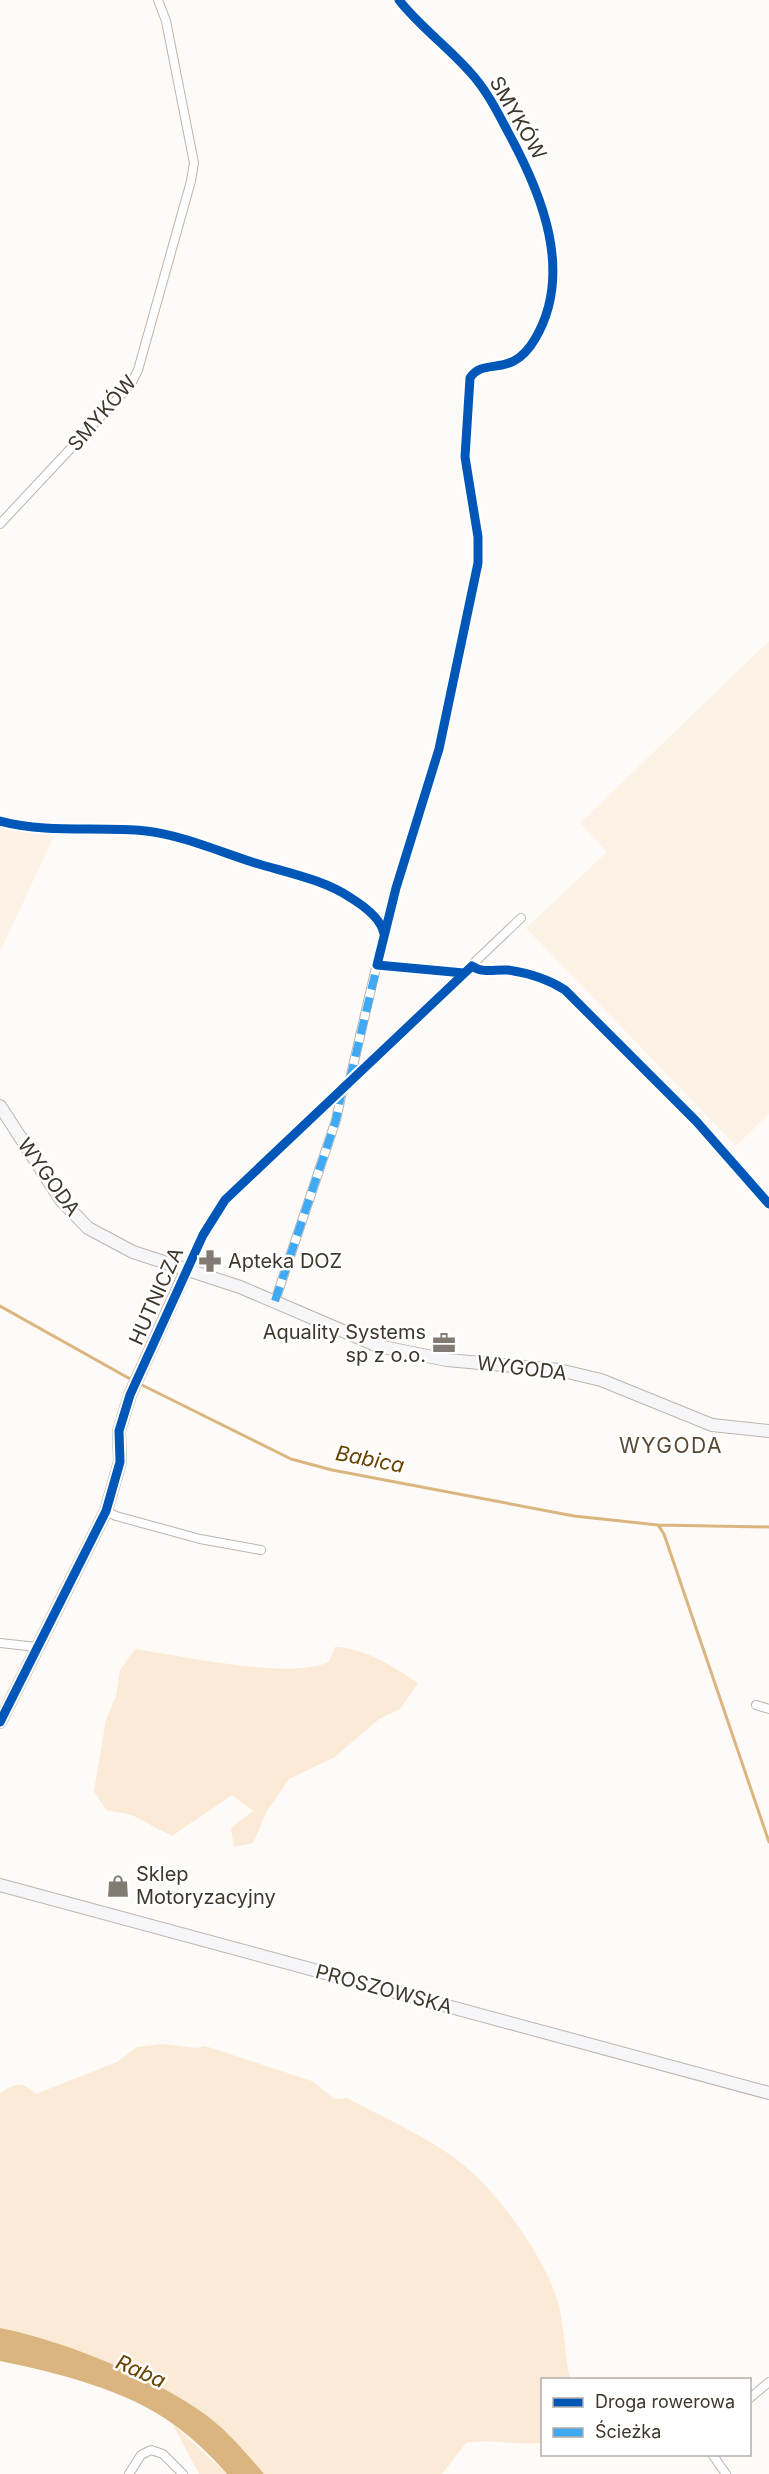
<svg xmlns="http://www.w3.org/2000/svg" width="769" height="2474" font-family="Inter,sans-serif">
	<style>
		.built { fill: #fdf2e6 }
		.green { fill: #fbead5 }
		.water { fill: #dbb57f }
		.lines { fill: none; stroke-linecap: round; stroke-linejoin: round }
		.stream { stroke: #dbb57f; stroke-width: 3 }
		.street-casing { stroke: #bab5af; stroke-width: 10 }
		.secondary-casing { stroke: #bab5af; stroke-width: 14 }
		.street { stroke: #fffefe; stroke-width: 8 }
		.secondary { stroke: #f6f6f8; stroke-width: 12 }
		.quiet { stroke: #3fa9f5; stroke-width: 8; stroke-dasharray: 15 8; stroke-linecap: butt }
		.cycleway-casing { stroke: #fff; stroke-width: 13 }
		.cycleway { stroke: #0057b8; stroke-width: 9 }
		.labels { text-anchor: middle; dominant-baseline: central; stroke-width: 5; stroke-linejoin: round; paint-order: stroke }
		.street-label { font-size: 20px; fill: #3f372c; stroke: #fff }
		.poi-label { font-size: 20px; fill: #3f372c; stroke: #fff; text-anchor: start }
		.neighbourhood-label { font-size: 21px; letter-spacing: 1.5px; fill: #58462e; stroke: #fff }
		.water-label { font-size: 21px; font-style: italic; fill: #674302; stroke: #fff }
	</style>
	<rect width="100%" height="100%" fill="#fdfaf7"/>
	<path class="built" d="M769,641V1114L736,1146L526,928L607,852L580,823Z
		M0,825L54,836L0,952Z"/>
	<path class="green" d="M335,1647C363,1647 394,1667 418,1683L400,1709L379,1719L335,1757L289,1779L267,1811L253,1843L234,1847L231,1828L253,1811L232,1795L172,1836L132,1815L106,1810L94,1791L106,1720L116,1696L120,1670L135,1649C182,1656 290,1680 329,1662Z
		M162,2044L197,2048L205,2046L312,2081L334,2099L347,2098C382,2117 424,2135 456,2159C495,2188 545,2256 558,2303C565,2328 564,2354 570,2379L542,2380V2443C516,2445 492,2439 466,2443L442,2474H264C247,2454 230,2434 210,2418C160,2379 62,2340 0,2328V2093C16,2083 21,2081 36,2094L117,2062L137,2047Z
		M172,2423L227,2474H199Z"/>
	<path class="water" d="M0,2328C62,2340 160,2379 210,2418C230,2434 247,2454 264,2474H227C211,2456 193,2438 173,2424C127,2390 55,2372 0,2361Z"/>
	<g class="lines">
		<path class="stream" d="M0,1306L132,1380
			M138,1383L291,1459L332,1470L574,1516L658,1525L769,1527
			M658,1525L664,1534L769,1842"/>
		<g class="street-casing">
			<path id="street" d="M0,524L131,384L138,370L191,181L194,163L166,21L158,0
				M321,884C343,893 379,908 384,933
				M472,966C484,974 494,969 508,970C528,973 548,979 565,990L696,1121L769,1204
				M350,1079L388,916L439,749L478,563V537L465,457L470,378C484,356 511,380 535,339C574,273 542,194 508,132C497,111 486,89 469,71C447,46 419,26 399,0
				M187,1269L203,1235L225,1200L521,918
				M275,1301L336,1120L343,1087
				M106,1511L116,1516L200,1539L261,1550
				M0,1643L37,1647
				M756,1705L769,1709
				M750,2398L769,2382
				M712,2454L726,2474
				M129,2474L141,2455L151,2450L163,2454L183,2474"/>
		</g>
		<g class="secondary-casing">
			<path id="secondary" d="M0,1106L61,1200L88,1228L133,1252L240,1287L378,1346L447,1360L559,1370L601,1380L712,1425L769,1431
				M0,1722L106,1511L120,1462L119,1431L130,1395L187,1269
				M0,1885L769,2093"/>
		</g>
		<use href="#street" class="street"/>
		<use href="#secondary" class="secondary"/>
		<path class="quiet" d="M350,1079L378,962
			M275,1301L336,1120L342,1090"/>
		<g class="cycleway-casing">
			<path id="cycleway" d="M399,0C419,26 447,46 469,71C486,89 497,111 508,132C542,194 574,273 535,339C511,380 484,356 470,378L465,457L478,537V563L439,749L396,888L377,965L464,973
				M0,821C48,834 97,826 146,831C181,835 218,851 252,862C284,872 323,879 351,898C364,906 381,918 384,934
				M0,1722L106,1511L120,1462L119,1431L130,1395L203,1235L225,1200L472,966C484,974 494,969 508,970C528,973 548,979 565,990L696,1121L769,1204"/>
		</g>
		<use href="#cycleway" class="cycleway"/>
	</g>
	<defs>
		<g id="pharmacy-bare" transform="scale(1.8)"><path d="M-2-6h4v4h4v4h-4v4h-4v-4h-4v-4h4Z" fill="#827b73" stroke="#fff" stroke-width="2.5" paint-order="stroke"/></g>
		<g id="office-bare" transform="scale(1.8)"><path d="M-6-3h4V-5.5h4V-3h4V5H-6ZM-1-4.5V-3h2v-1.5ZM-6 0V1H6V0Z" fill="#827b73" stroke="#fff" stroke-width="2.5" paint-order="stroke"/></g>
		<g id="shop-bare" transform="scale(1.8)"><path d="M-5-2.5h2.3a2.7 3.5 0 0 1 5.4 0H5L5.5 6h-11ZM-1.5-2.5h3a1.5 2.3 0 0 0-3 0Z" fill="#827b73" stroke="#fff" stroke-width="2.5" paint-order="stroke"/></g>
	</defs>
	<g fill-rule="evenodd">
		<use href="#pharmacy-bare" x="210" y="1261"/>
		<use href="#office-bare" x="444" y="1343"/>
		<use href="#shop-bare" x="118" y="1886"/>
	</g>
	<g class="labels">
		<g class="street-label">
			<text transform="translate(518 118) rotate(60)">SMYKÓW</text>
			<text transform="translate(102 413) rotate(-49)">SMYKÓW</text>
			<text transform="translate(49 1177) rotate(54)">WYGODA</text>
			<text transform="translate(156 1296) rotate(-66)">HUTNICZA</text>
			<text transform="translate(522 1368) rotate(7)">WYGODA</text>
			<text transform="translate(384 1989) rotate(15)">PROSZOWSKA</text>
		</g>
		<g class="poi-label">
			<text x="228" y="1261">Apteka DOZ</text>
			<text x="426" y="1332" text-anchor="end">Aquality Systems<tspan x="426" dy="23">sp z o.o.</tspan></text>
			<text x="136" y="1874">Sklep<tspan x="136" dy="23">Motoryzacyjny</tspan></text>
		</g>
		<g class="neighbourhood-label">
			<text x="671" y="1445">WYGODA</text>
		</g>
		<g class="water-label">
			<text transform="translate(370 1459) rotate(11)">Babica</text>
			<text transform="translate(141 2371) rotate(24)">Raba</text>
		</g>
	</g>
	<rect x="541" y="2378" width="210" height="78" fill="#ffffff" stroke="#b2afab" stroke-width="1.5"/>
	<rect x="553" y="2398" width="30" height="9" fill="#0057b8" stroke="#b2afab" stroke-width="1.5"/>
	<text x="595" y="2408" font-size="18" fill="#3f372c">Droga rowerowa</text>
	<rect x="553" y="2428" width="30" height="9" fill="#3fa9f5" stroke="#b2afab" stroke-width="1.5"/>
	<text x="595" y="2438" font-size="18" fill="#3f372c">Ścieżka</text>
</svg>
